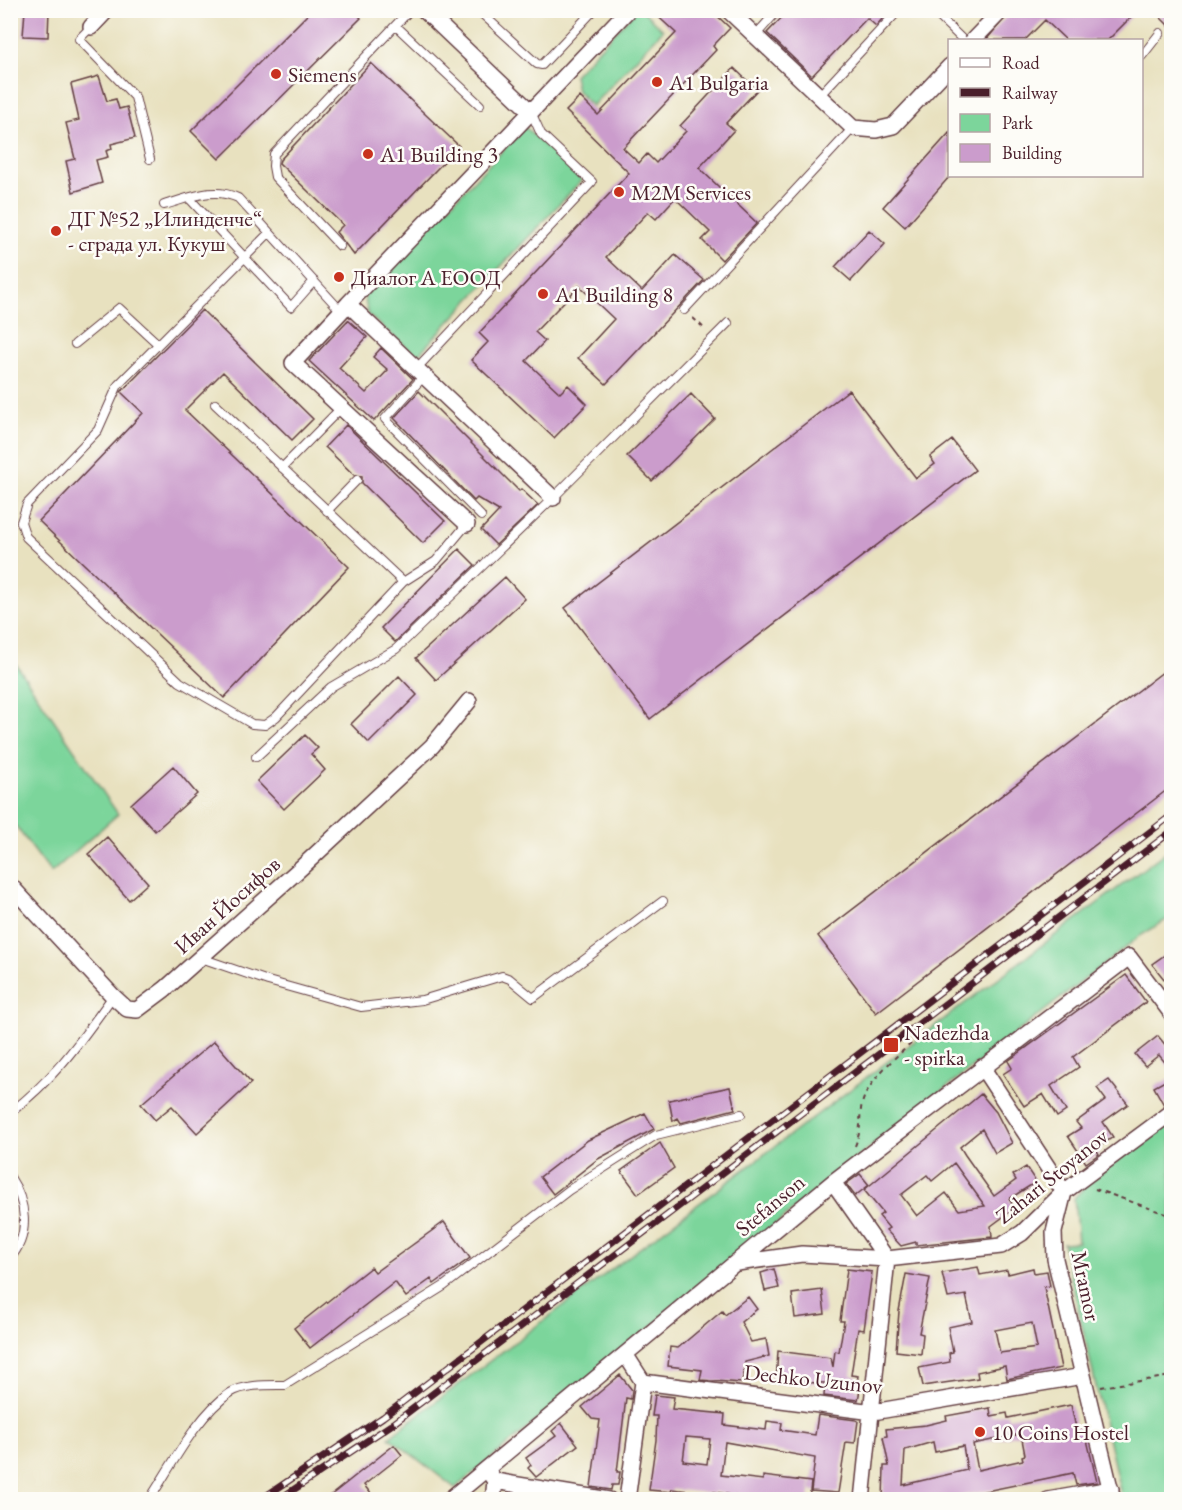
<svg xmlns="http://www.w3.org/2000/svg" width="1182" height="1510" font-family="'EB Garamond',serif">
	<style>
		.green { fill: #7cd59b; stroke: #637a63; stroke-width: 1.5 }
		.building { fill: #cb9ccc; fill-rule: evenodd }
		.lines { fill: none; stroke-linecap: round; stroke-linejoin: round }
		.lane-casing { stroke: #623c41; stroke-width: 10 }
		.street-casing { stroke: #623c41; stroke-width: 18 }
		.path { stroke: #623c41; stroke-width: 2; stroke-dasharray: 4.5 4.5; stroke-linecap: butt }
		.lane { stroke: #fff; stroke-width: 8 }
		.street { stroke: #fff; stroke-width: 15 }
		.rail-casing { stroke: #4a1f2b; stroke-width: 7 }
		.rail { stroke: #fdfcf7; stroke-width: 4.5; stroke-dasharray: 14; stroke-linecap: butt }
		.poi-dot { fill: #c8321e; stroke: #fdfcf7; stroke-width: 2 }
		.labels { text-anchor: middle; dominant-baseline: central; stroke-width: 5; stroke-linejoin: round; paint-order: stroke }
		.poi-label { font-size: 22px; fill: #4a1f2b; stroke: #fdfcf7; text-anchor: start }
		.street-label { font-size: 22px; fill: #4a1f2b; stroke: #fdfcf7 }
	</style>
	<rect width="100%" height="100%" fill="#fdfcf7"/>
	<filter id="ink" filterUnits="userSpaceOnUse"><feTurbulence type="fractalNoise" baseFrequency=".0167" numOctaves="2"/><feDisplacementMap in="SourceGraphic" scale="12" xChannelSelector="R" yChannelSelector="G"/><feConvolveMatrix kernelMatrix="1 2 1 2 8 2 1 2 1" color-interpolation-filters="sRGB"/></filter>
	<filter id="wash" filterUnits="userSpaceOnUse"><feTurbulence type="fractalNoise" baseFrequency=".008" numOctaves="4" result="noise"/><feDisplacementMap in="SourceGraphic" scale="24" xChannelSelector="R" yChannelSelector="G"/><feGaussianBlur stdDeviation="1.35" result="paint"/><feColorMatrix in="noise" values="0 0 0 0 0 0 0 0 0 0 0 0 0 0 0 0 0 1.4 0 .05"/><feComposite in="paint" operator="in"/></filter>
	<g filter="url(#wash)">
		<rect width="100%" height="100%" fill="#e8e1bf"/>
		<path class="green" d="M635,11H643L663,30L592,106L577,91L574,75Z
			M525,127L582,180L417,356L368,315L364,295Z
			M11,657L118,814L51,873L11,820Z
			M1171,848V917L1140,936L858,1157L455,1488L389,1437Z
			M1171,1120V1499H1122L1063,1243L1078,1242L1074,1198L1092,1179Z"/>
		<g id="blocks">
			<path class="building" d="M25,10H49L48,37L23,36Z
				M312,10H353L361,18L219,159L191,131Z
				M651,10H711L730,28L713,46L716,50L623,148L639,163L647,154L656,163L686,131L680,126L734,68L757,90L726,123L734,130L699,168L757,223L722,260L702,240L710,232L675,198L656,219L648,212L606,257L642,291L675,255L704,280L606,384L578,358L614,319L579,286L535,332L545,341L526,361L560,393L568,385L587,404L554,438L471,360L488,342L479,333L629,173L566,111L580,97L598,115L676,33Z
				M789,10H890L876,26L867,18L812,76L767,33Z
				M1012,10H1138L1108,40H1066L1045,20L1025,40H986Z
				M1153,10H1172V29Z
				M371,63L459,146L354,255L336,232L343,225L279,163L280,160Z
				M99,76L107,101L116,99L119,109L127,107L135,138L111,144L112,149L106,151L108,157L96,160L102,183L73,192L66,161L75,159L66,123L79,120L71,84Z
				M950,132V176L905,227L883,207Z
				M869,230L885,244L851,281L835,267Z
				M202,310L313,419L292,440L223,372L185,410L349,567L224,698L39,521L143,413L121,392Z
				M348,320L367,337L339,368L366,393L388,370L373,357L381,348L413,379L374,421L309,361Z
				M849,390L916,478L935,464L930,457L952,440L975,470L650,719L565,608Z
				M419,391L519,491L521,489L538,505L496,545L481,530L499,511L477,498L474,501L394,418Z
				M691,394L715,419L652,481L627,456Z
				M346,425L445,521L423,543L362,483V476L354,475L325,447Z
				M459,549L475,565L395,642L381,628Z
				M505,577L525,599L436,680L416,658Z
				M1172,665V786L876,1013L818,936Z
				M399,676L417,695L369,743L351,724Z
				M305,735L318,748L311,754L325,770L284,809L257,781Z
				M173,766L197,794L155,831L131,804Z
				M107,837L148,883L129,900L88,854Z
				M1172,950V973L1164,979L1152,964Z
				M1126,975L1146,1002L1073,1057L1079,1067L1051,1086L1066,1111L1057,1117L1043,1094L1024,1106L1003,1074L1012,1068L1008,1061Z
				M1158,1036L1172,1053V1071L1159,1055L1145,1066L1135,1054Z
				M214,1041L251,1083L197,1133L172,1106L155,1120L141,1104Z
				M1172,1077V1100L1164,1105L1154,1087Z
				M1109,1080L1128,1104L1103,1122L1113,1137L1096,1149L1099,1154L1086,1163L1068,1136L1081,1128L1076,1122L1106,1100L1097,1088Z
				M730,1087L735,1109L681,1123L678,1118L673,1121L669,1100Z
				M981,1094L996,1112L1012,1143L995,1153L982,1129L960,1147L965,1155L994,1196L1016,1180L1013,1175L1026,1167L1036,1182L1009,1199L1015,1208L991,1226L992,1237L916,1245V1242L901,1246L886,1230L889,1228L879,1216L883,1213L864,1190ZM954,1163L985,1206L959,1210L946,1193L917,1216L901,1195L927,1175L932,1181Z
				M645,1113L654,1129L598,1159L553,1194L540,1177L588,1140Z
				M660,1143L674,1168L638,1194L621,1171Z
				M860,1174L869,1185L855,1196L846,1184Z
				M444,1222L470,1258L434,1284L431,1279L406,1297L395,1282L310,1348L294,1328L371,1267L375,1272Z
				M978,1267L980,1275L1007,1270L1008,1274L1033,1268L1034,1273L1047,1271L1050,1286L1044,1287L1061,1368L1007,1379L1005,1366L977,1372L978,1378L923,1386L919,1368L950,1362L949,1353L953,1352L948,1327L972,1322L966,1295L948,1298L942,1273ZM1032,1323L1037,1348L1000,1353L995,1330Z
				M774,1269L779,1288L765,1291L761,1273Z
				M847,1269L872,1272L864,1330L858,1329L851,1375L858,1376L856,1390H860L858,1400L824,1396L825,1383L776,1382L778,1351L831,1358L833,1367L835,1351L839,1352L844,1321H840Z
				M906,1274L930,1278L919,1333L923,1334L921,1354L896,1351L899,1311Z
				M822,1290L825,1314L795,1318L792,1294Z
				M748,1297L757,1309L741,1322L751,1342L766,1339L769,1356L745,1362L742,1383L700,1380L702,1370L668,1366L670,1347L678,1348L722,1311L725,1315Z
				M620,1375L632,1390L631,1399L626,1398L617,1472H620L618,1485H612L611,1490L591,1487L600,1420L592,1419L582,1407Z
				M655,1395L674,1397L672,1409L725,1414L724,1425L766,1430L767,1421L782,1423L781,1430L815,1435L818,1415L856,1420L858,1421L855,1443L846,1442L838,1493L811,1491L815,1458L725,1442L721,1475L763,1480V1476L811,1482L809,1500L755,1499L714,1492V1494L672,1489L671,1492L649,1490L656,1440L657,1416H652ZM686,1437L710,1439L707,1464L683,1461Z
				M1071,1405L1076,1428L1084,1427L1097,1482L1076,1485L1073,1473L942,1500H883L884,1466H889L883,1437L887,1436L886,1429L926,1425L947,1420L946,1416L990,1408L991,1416L1007,1413L1008,1418ZM1021,1434L1025,1455L1022,1456L1023,1460L978,1470L973,1444ZM933,1442L935,1452L963,1446L967,1470L903,1485L905,1450Z
				M561,1423L578,1445L536,1477L528,1468L531,1465L526,1458L556,1436L552,1431Z
				M394,1445L402,1455L364,1485L376,1500H325Z"/>
		</g>
	</g>
	<g filter="url(#ink)">
		<use href="#blocks" fill-opacity="0" stroke="#623c41" stroke-width="1.5"/>
		<g class="lines">
			<g class="lane-casing">
				<path id="lane" d="M478,10L537,64L542,65L594,10
					M932,10L963,40
					M396,26L480,105
					M91,27L79,39L135,97L150,159
					M755,36L778,10
					M1142,56L1160,33
					M1172,62V65
					M819,96L899,10
					M189,198L291,307L314,281
					M164,205C190,198 213,186 238,198L341,311
					M269,233L118,385L98,430L27,504L21,522L26,537L180,682L252,724L265,725L276,717L403,582L436,561L467,524
					M340,246L275,177L273,166L274,154L410,10
					M684,310L853,128
					M75,344L119,308L158,344
					M416,369L592,182L541,134L531,112
					M424,376L385,419L481,516
					M215,404L403,582
					M282,468L341,408
					M327,511L357,480
					M256,757L331,687L396,649L553,498L728,323
					M201,958L268,981L361,1007L422,1000L502,976L510,979L533,998L663,901
					M10,1113C57,1076 79,1043 113,996
					M10,1177C26,1201 31,1235 10,1258
					M149,1500C171,1467 197,1415 230,1393C244,1384 269,1385 285,1385L444,1286L569,1190L656,1135L741,1114"/>
			</g>
			<g class="street-casing">
				<path id="street" d="M424,10L530,111
					M728,10L853,128L876,130L893,126L950,66
					M91,27L107,10
					M973,40L1002,10
					M348,304L293,363L467,524
					M553,498L348,304L628,10
					M10,885L113,996L127,1009L137,1010L165,989L303,866L432,746L469,701
					M982,1067L1064,1192L1054,1232L1055,1259L1113,1500
					M833,1182L887,1259L862,1500
					M737,1263L802,1254L887,1259L1001,1246L1022,1233L1064,1192L1172,1112
					M625,1354L643,1382L627,1500
					M643,1382L873,1412L1083,1376
					M490,1474L495,1481L493,1500
					M495,1481L609,1500
					M449,1500L833,1182L1129,957L1172,1014
					M1048,1500L1111,1489"/>
			</g>
			<path class="path" d="M693,318L706,330
				M855,1146C862,1128 859,1125 861,1109C864,1084 894,1058 912,1043
				M1095,1189L1172,1216
				M1101,1387L1172,1376"/>
			<use href="#lane" class="lane"/>
			<use href="#street" class="street"/>
			<g class="rail-casing">
				<path id="rail" d="M260,1500L383,1417L1172,815
					M278,1500L394,1423L1172,831"/>
			</g>
			<use href="#rail" class="rail"/>
		</g>
	</g>
	<g class="poi-dot">
		<circle cx="276" cy="74" r="6"/>
		<circle cx="657" cy="82" r="6"/>
		<circle cx="368" cy="154" r="6"/>
		<circle cx="619" cy="192" r="6"/>
		<circle cx="56" cy="231" r="6"/>
		<circle cx="339" cy="277" r="6"/>
		<circle cx="543" cy="294" r="6"/>
		<rect x="883" y="1037" width="16" height="16" rx="3"/>
		<circle cx="980" cy="1432" r="6"/>
	</g>
	<g class="labels">
		<g class="poi-label">
			<text x="288" y="74">Siemens</text>
			<text x="669" y="82">A1 Bulgaria</text>
			<text x="380" y="154">A1 Building 3</text>
			<text x="631" y="192">M2M Services</text>
			<text x="68" y="218">ДГ №52 „Илинденче“<tspan x="68" dy="25">- сграда ул. Кукуш</tspan></text>
			<text x="351" y="277">Диалог А ЕООД</text>
			<text x="555" y="294">A1 Building 8</text>
			<text x="904" y="1032">Nadezhda<tspan x="904" dy="25">- spirka</tspan></text>
			<text x="992" y="1432">10 Coins Hostel</text>
		</g>
		<g class="street-label">
			<text transform="translate(227 905) rotate(-42)">Иван Йосифов</text>
			<text transform="translate(1052 1176) rotate(-39)">Zahari Stoyanov</text>
			<text transform="translate(770 1205) rotate(-40)">Stefanson</text>
			<text transform="translate(1086 1286) rotate(78)">Mramor</text>
			<text transform="translate(813 1379) rotate(6)">Dechko Uzunov</text>
		</g>
	</g>
	<rect width="1182" height="1510" fill="none" stroke="#fdfcf7" stroke-width="36"/>
	<rect x="948" y="39" width="195" height="138" fill="#fdfcf7" stroke="#b5a4a5" stroke-width="1.5"/>
	<rect x="960" y="58" width="30" height="9" fill="#ffffff" stroke="#b5a4a5" stroke-width="1.5"/>
	<text x="1002" y="69" font-size="18" fill="#4a1f2b">Road</text>
	<rect x="960" y="88" width="30" height="9" fill="#4a1f2b" stroke="#b5a4a5" stroke-width="1.5"/>
	<text x="1002" y="99" font-size="18" fill="#4a1f2b">Railway</text>
	<rect x="960" y="114" width="30" height="18" fill="#7cd59b" stroke="#b5a4a5" stroke-width="1.5"/>
	<text x="1002" y="129" font-size="18" fill="#4a1f2b">Park</text>
	<rect x="960" y="144" width="30" height="18" fill="#cb9ccc" stroke="#b5a4a5" stroke-width="1.5"/>
	<text x="1002" y="159" font-size="18" fill="#4a1f2b">Building</text>
</svg>
